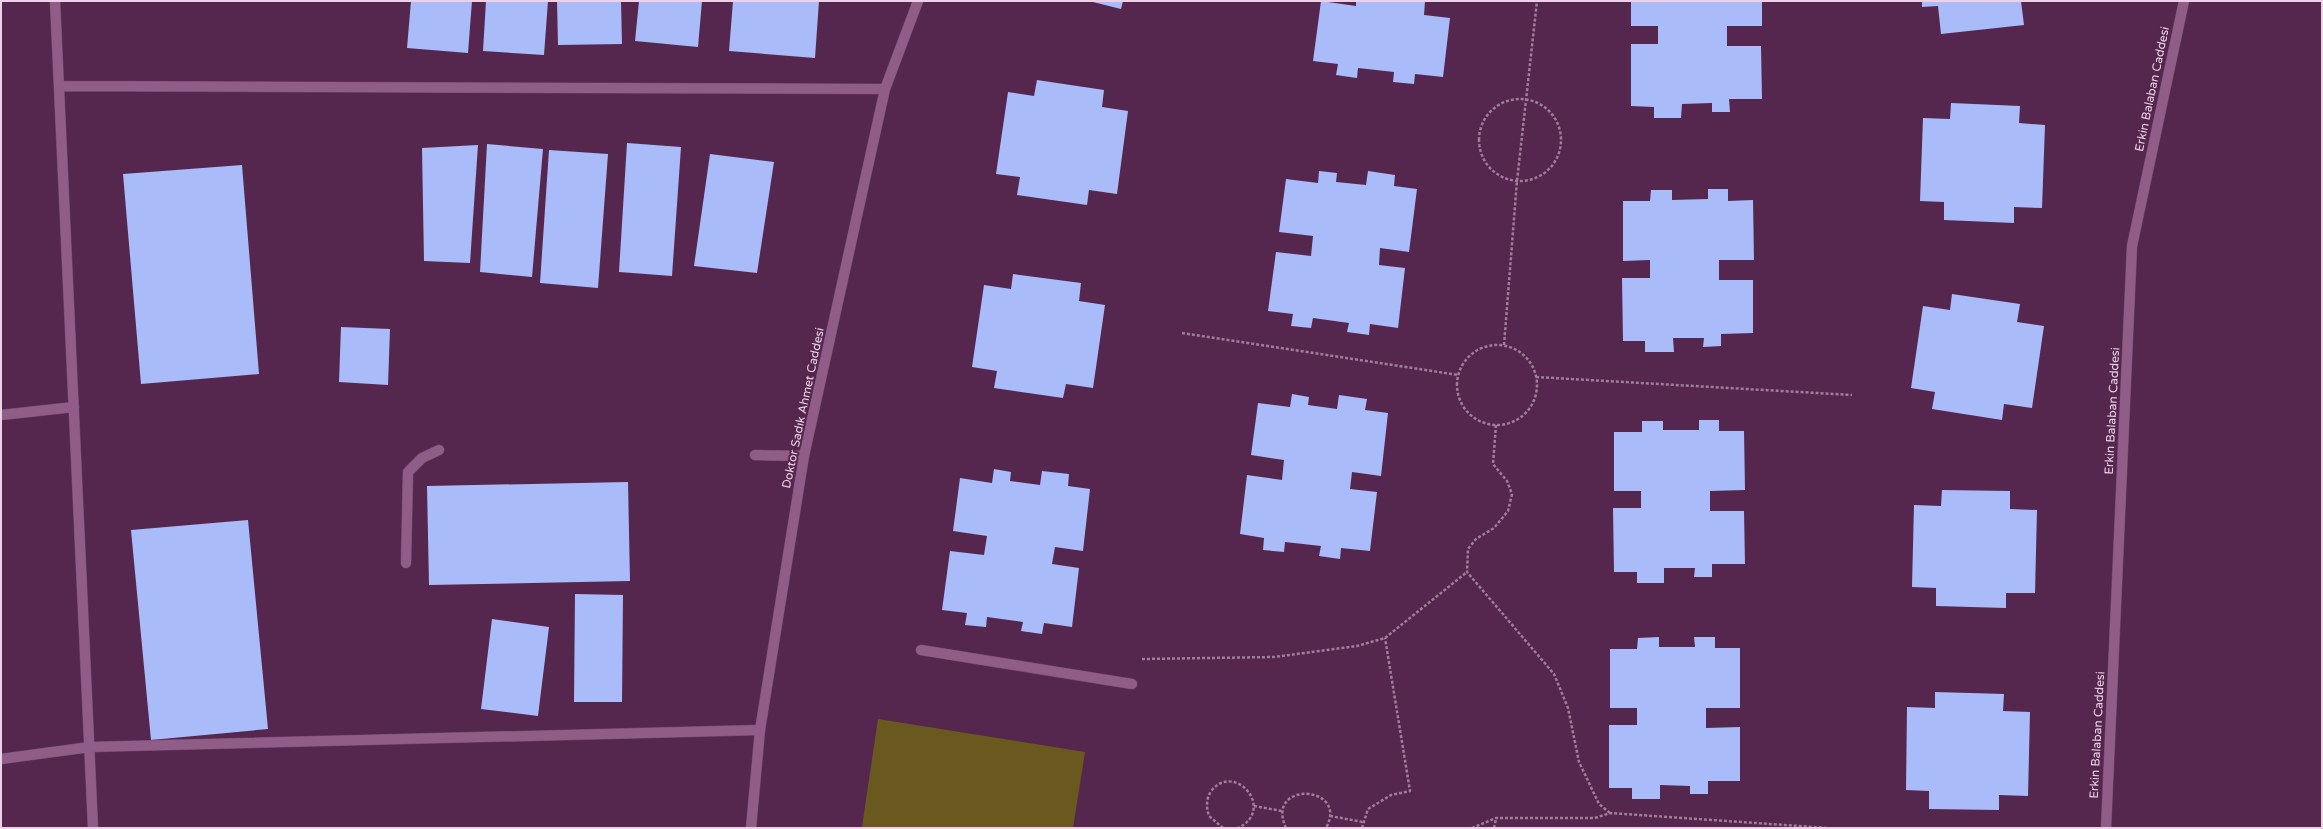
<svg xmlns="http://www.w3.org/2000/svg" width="2323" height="829" font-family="'Varela Round',sans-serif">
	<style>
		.green { fill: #69591e }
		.building { fill: #aabbfa }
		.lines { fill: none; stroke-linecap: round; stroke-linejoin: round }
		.service-casing { stroke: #6f4769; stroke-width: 11 }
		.minor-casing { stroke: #6f4769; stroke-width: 11 }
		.tertiary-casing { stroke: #6f4769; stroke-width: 11 }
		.path { stroke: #a17c9b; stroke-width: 2.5; stroke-dasharray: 3 2; stroke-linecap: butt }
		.service { stroke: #905d88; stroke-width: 10 }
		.minor { stroke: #905d88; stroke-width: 10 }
		.tertiary { stroke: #905d88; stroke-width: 10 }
		.labels { text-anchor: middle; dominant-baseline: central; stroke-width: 4; stroke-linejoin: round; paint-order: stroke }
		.street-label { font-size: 12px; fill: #eed1e8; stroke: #55274e }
	</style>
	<rect width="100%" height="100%" fill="#55274e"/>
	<path class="green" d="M878,719L1085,752L1073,828L862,827Z"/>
	<path class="building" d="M411,1H472L468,53L407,48Z
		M486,1H548L544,55L483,51Z
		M557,1H621L622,44L558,45Z
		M639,1H702L698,47L635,41Z
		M733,1H819L815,58L729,51Z
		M1089,1H1123L1121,9Z
		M1321,1L1356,6V1H1425L1424,15L1450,18L1443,77L1415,74L1414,84L1393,82L1394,72L1358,68L1357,78L1336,75L1338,64L1313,61Z
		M1631,1H1762V26H1727V46H1761L1762,99H1729L1730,112H1712V103L1682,104L1681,118H1654V107L1631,106V44H1658V26H1631Z
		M1922,1H2021L2024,25L1941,34L1938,6L1922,7Z
		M1037,80L1104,90L1102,107L1128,111L1117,194L1089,190L1087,205L1017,195L1020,177L996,174L1008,92L1034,96Z
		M1951,103L2020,106L2019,123L2045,125L2042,208L2014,207V223L1944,220V202L1920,201L1923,118L1950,119Z
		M627,143L681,147L672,276L619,272Z
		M487,144L543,149L532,277L480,272Z
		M478,145L470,263L424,261L422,148Z
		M549,150L608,154L598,288L540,283Z
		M710,154L774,162L757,273L694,266Z
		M242,165L259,374L141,384L123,174Z
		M1319,171L1337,173L1336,182L1366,185L1368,171L1395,175L1394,186L1417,189L1409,252L1380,248L1379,265L1405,268L1398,328L1370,324L1369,335L1347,332L1349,323L1313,318L1311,328L1291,326L1293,314L1268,311L1276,252L1311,256L1313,236L1279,232L1286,179L1318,183Z
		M1708,189H1728V201L1753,200L1754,260H1719V280H1753V333L1721,334V346L1703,347L1704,338H1673L1674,352H1645V341H1623L1622,278H1650V260L1623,261V201H1650L1651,190H1672V200L1708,199Z
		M1013,274L1081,283L1079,301L1105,305L1093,388L1066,384L1063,398L994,388L997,371L972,367L984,285L1011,289Z
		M1952,294L2020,304L2017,322L2044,326L2032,408L2004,404L2002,420L1932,409L1935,392L1911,388L1923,306L1950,310Z
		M341,327L390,329L388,385L339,382Z
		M1292,394L1309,397L1308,405L1337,409L1339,395L1367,399L1365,410L1388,413L1381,476L1352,472L1350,489L1377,492L1370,551L1341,548L1340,559L1319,556L1321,546L1285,542L1284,552L1263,550L1264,538L1240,534L1247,475L1282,480L1284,460L1251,455L1258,403L1290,407Z
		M1699,420H1719V431H1744L1745,490L1710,491V511H1744L1745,564H1712V577H1694L1695,568H1664V583H1637V572H1614L1613,508H1641V491H1614V432H1642V421H1663V430H1699Z
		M994,469L1011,472L1010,481L1040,485L1042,471L1069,474L1068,486L1090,489L1083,551L1055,547L1052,564L1079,568L1072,627L1044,623L1042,634L1021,631L1023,622L987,617L986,627L965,625L967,613L942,610L950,551L984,555L987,536L953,531L960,478L992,483Z
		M628,482L630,581L429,585L427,486Z
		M1942,490L2010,491V509L2037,510L2035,593H2006V608L1936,606V588L1912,587L1914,505L1941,506Z
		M248,520L268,729L151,740L131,530Z
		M575,594L623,595L622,702H574Z
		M492,619L549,627L538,716L481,709Z
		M1659,637V647H1695L1694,637H1715V648H1740V708H1706V728L1740,727V781H1708V794H1690V786L1660,785V799H1632V788H1609V725H1637V708H1610V649H1637L1638,638Z
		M1935,692L2004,694L2003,711L2030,712L2028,796L1999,795V810L1929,809V791L1906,790L1907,707L1935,708Z"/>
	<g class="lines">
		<g class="service-casing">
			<path id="service" d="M755,455L804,456
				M406,563L408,472L422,458L439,450
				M921,650L1132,684"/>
		</g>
		<g class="minor-casing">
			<path id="minor" d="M55,1L93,828
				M59,86L885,89
				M1,415L74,407
				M1,759L90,747L760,730"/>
		</g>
		<g class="tertiary-casing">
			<path id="tertiary" d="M751,828L760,730L804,456L885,89L918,1
				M2106,828L2132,246L2184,1"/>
		</g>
		<path class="path" d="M1479 140a41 41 0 1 1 82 0a41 41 0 1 1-82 0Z
			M1182,333L1458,375
			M1504,345L1517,181L1537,1
			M1457 385a40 40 0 1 1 80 0a40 40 0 1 1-80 0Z
			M1536,377L1852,395
			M1496,425L1493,464L1507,481L1512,494L1508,511L1494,528L1476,539L1468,549L1467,572L1554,674L1568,708L1579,762L1599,804L1610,813
			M1142,659L1274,657L1357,646L1385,638L1467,572
			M1254,806L1282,811
			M1330,816L1363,822
			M1223,828L1209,816C1206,807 1206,798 1212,790C1236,762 1276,810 1238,828
			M1286,828C1264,780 1350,785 1326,828
			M1362,828L1368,809L1391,795L1410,791L1385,638
			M1472,828L1496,818H1595L1610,813L1828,828
			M1494,828L1496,819"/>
		<use href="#service" class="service"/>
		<use href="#minor" class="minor"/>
		<use href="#tertiary" class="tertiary"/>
	</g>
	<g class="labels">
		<g class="street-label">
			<text transform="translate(2152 89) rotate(-78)">Erkin Balaban Caddesi</text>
			<text transform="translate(803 408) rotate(-78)">Doktor Sadık Ahmet Caddesi</text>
			<text transform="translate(2112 411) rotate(-87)">Erkin Balaban Caddesi</text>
			<text transform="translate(2097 735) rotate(-87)">Erkin Balaban Caddesi</text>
		</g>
	</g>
	<rect width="2323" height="829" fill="none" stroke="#eed1e8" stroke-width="4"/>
</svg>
